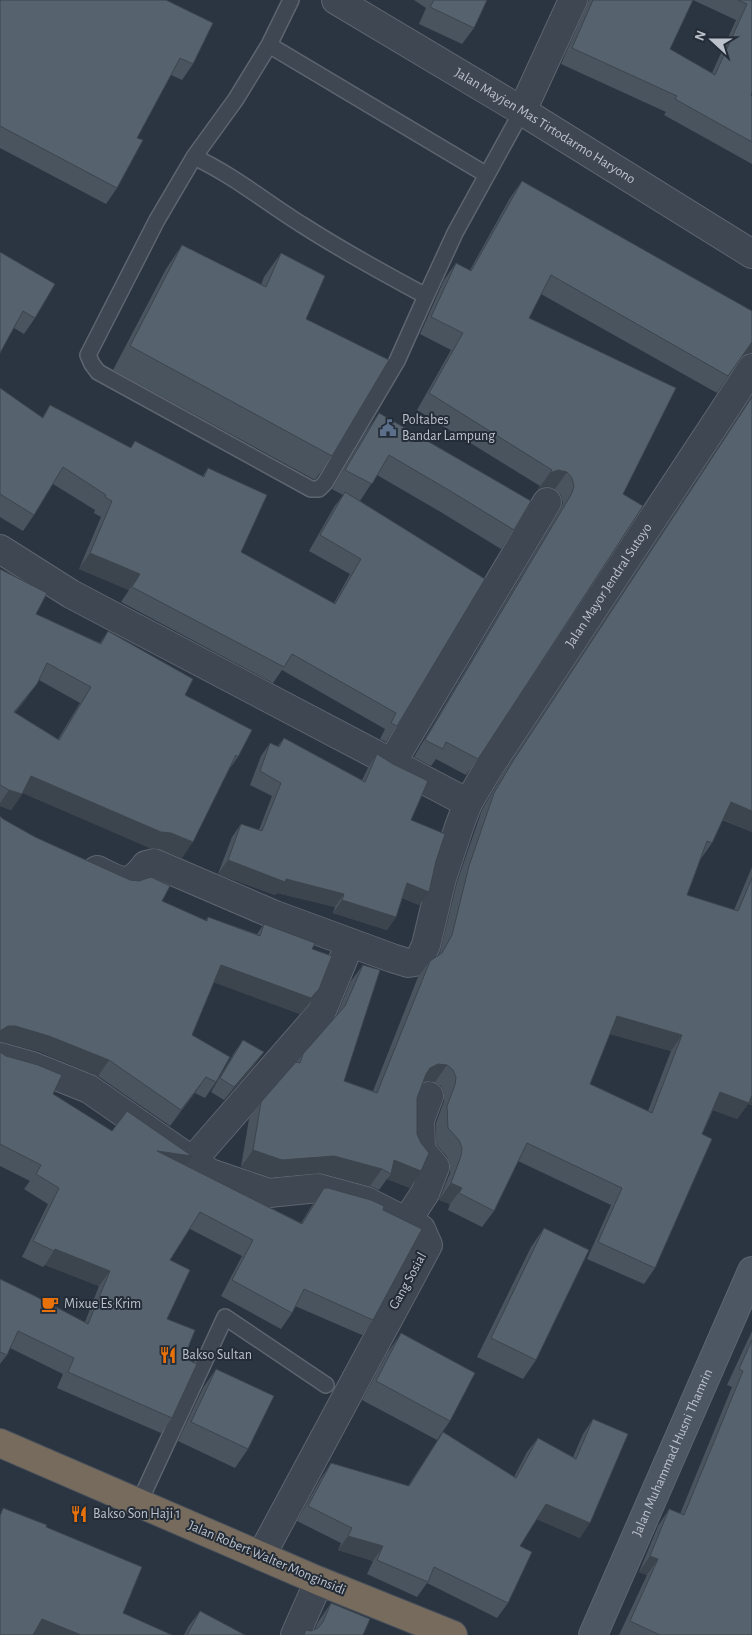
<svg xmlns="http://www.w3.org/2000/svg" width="752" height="1635" font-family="'Alegreya Sans',sans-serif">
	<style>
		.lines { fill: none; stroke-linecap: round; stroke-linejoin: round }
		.lane-casing { stroke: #5d656f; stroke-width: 18 }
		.street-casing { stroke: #5d656f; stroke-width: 30 }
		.secondary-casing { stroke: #5d656f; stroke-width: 30 }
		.highway-casing { stroke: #49525c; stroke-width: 30 }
		.lane { stroke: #3f4752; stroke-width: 15 }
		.street { stroke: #3f4752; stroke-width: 28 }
		.secondary { stroke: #4d5764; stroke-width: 28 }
		.highway { stroke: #776b5d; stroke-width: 28 }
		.wall { fill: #4a545f; fill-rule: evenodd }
		.shaded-wall { fill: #3c454d }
		.building { fill: #56626e; stroke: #3c454d; fill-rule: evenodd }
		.labels { text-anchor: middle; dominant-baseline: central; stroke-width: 4; stroke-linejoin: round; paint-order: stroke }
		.street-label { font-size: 14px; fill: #bcc2cb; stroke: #232c37 }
		.poi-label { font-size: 14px; fill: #bcc2cb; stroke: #232c37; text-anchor: start }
	</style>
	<rect width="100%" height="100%" fill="#2b3542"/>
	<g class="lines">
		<g class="lane-casing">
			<path id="lane" d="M269,45L487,175
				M194,157L236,99L269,45L291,0
				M426,296L397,361L325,483L319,489H311L98,372L92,364L88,355L157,220L194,157C233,175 267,203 304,226C343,251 385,274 426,296L455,233L522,111
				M139,1503L225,1317L326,1385"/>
		</g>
		<g class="street-casing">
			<g id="street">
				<path id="s1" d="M336,0L522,111L752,254"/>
				<path d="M522,111L573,0"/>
				<path d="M0,549L71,594L468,803"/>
				<path d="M391,764L547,502"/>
				<path id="s2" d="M97,870C121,881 128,889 146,865L154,863L275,915L392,958L408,963L415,962L420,958L426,945L442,878L460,824L468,803L488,769L752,368"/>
				<path d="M0,1057L32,1066L89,1089L210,1173L269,1193L318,1188L366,1201L421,1229L428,1245L261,1556"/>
				<path d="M192,1161L321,1013L350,943"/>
				<path d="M406,1222L425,1193L435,1167L421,1150L420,1120L429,1096"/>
				<path d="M295,1635L319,1581"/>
			</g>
		</g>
		<g class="secondary-casing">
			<g id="secondary">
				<path id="s3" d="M593,1635L752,1271"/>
			</g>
		</g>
		<g class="highway-casing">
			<path id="highway" d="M0,1443L319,1581L453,1635"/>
		</g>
		<use href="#lane" class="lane"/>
		<use href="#street" class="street"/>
		<use href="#secondary" class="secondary"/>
		<use href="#highway" class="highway"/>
	</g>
	<path class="wall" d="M0,0H166L193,64L182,80L171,75L137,138L117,188L106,204L0,148Z
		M414,0H487L474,28L462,44L419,24L426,8Z
		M589,0H693L670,49L712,73L736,20L693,0H752L751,95L752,96V164L664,115L666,112L561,64Z
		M522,181L745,354L741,358L717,393L541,294L529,318L676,388L478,759L466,775L436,759L431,766L414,757L560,510L563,503L561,495L555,489L547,486L538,489L540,486L417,410L451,350L420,334L444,280L456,263L470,270L510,198Z
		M182,245L261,285L264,277L281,253L306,319L332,456L315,480L113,370L166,269Z
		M0,252L35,318L24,334L14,328Z
		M0,388L42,418L50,405L130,448L135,441L202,477L208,468L241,552L334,603L350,574L309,551L334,507L343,495L332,489L366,432L379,413L514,530L501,549L439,511L377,475L360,501L485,579L397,726L386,742L380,739L385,729L282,670L273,683L121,602L129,590L79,569L101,517L94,513L95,510L53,484L34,515L23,531L0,517Z
		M752,396V832L722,820L712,843L700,860L687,895L734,910L752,867V1105L748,1104L737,1119L713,1110L702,1134L655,1268L644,1284L587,1259L611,1205L518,1161L494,1211L482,1227L448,1210L450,1204L439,1200L450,1173V1165L447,1157L436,1144V1123L444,1101V1094L441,1086L435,1082L426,1081L423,1082L417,1098L410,1188L387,1179L379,1190L370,1186L322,1173L271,1177L241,1167L249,1119L261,1102L297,1062L303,1054L336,1017L351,981L363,965L344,1081L373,1091L418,977L430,961L438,956L440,952L457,882L482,810L501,777ZM610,1034L671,1051L648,1111L590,1084Z
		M0,569L36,614L100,643L108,631L185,695L238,757L228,771L182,858L160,849L150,848L23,793L11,810L0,806ZM39,680L80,703L58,739L15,713L26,699Z
		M284,738L362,780L368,768L377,754L411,820L419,905L402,898L396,917L387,930L333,913L335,907L277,893L275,895L218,874L232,837L241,824L259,830L272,796L250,785L261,756L270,743L278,746Z
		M0,816L3,819L35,837L162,901L205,921L208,917L257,934L264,924L312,949L308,1005L300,1014L214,982L192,1035L216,1082L205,1098L195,1093L170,1126L98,1076L38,1051L4,1042H0Z
		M243,1040L254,1066L224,1100L211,1092L234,1053Z
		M0,1052L53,1094L112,1131L192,1156L185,1165L301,1223L313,1204L324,1188L383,1210L373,1320L362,1335L295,1306L292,1313L281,1329L221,1296L242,1256L190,1229L170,1260L167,1319L184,1358L172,1418L161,1433L57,1388L63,1374L10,1348L7,1355L0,1364V1279L85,1322L99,1286L45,1265L43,1267L22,1257L48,1204L24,1189L30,1181L0,1166Z
		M544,1228L536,1360L523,1379L477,1357L531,1247Z
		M752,1331V1635H619L647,1575L639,1572L658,1526L669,1509L680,1514L732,1387L727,1385Z
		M401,1333L450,1421L437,1440L362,1400L388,1352Z
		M216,1369L248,1449L235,1468L178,1441L203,1388Z
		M593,1419L580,1538L537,1519L520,1546L508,1603L497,1618L427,1583L417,1597L367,1574L373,1561L338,1550L341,1543L297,1521L321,1478L331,1463L408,1486L443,1432L514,1477L527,1452L538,1438L573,1457L583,1434Z
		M331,1603L363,1635H303L306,1630L311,1631L315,1629L318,1622Z
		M200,1611L245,1635H184L188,1627Z"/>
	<path class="shaded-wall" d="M752,342V353L745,354L739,359Z
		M558,470L567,472L555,489L547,486L538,489L550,473Z
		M90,553L140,574L129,590L79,569Z
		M37,684L26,699L3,728L14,712Z
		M31,776L171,833L193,842L182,858L160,849L150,848L20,792Z
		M9,790L22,794L11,810L0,806V803Z
		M731,802L752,811V832L719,818Z
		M228,860L286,879L344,894L335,907L277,893L275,895L218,874Z
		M407,883L429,892L419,905L398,896Z
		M342,900L396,917L387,930L333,913Z
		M221,965L319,989L308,1005L300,1014L210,981Z
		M617,1016L682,1035L671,1051L605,1033Z
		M8,1026H15L49,1036L109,1060L98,1076L38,1051L4,1042H0V1030Z
		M264,1052L254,1066L224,1100L234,1087Z
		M438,1064L447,1065L435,1082L426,1081L419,1084L430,1068Z
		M206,1077L195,1093L170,1126L181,1110Z
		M752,1091V1105L748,1104L737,1119L709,1108L720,1092Z
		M253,1150L334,1156L382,1169L370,1186L322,1173L271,1177L241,1167Z
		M157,1151L192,1156L181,1172Z
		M394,1160L421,1171L410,1188L387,1179L391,1174Z
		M451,1183L462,1188L450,1204L439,1200Z
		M55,1249L110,1271L99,1286L45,1265Z
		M546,1504L590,1523L580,1538L536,1519Z
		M348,1536L383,1546L373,1561L338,1550Z
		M650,1556L658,1559L647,1575L639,1572Z
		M42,1619L81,1635H31Z"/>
	<path class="building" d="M0,0H166L213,23L193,64L180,58L137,138L143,140L117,188L0,126Z
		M434,0H487L474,28L430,7Z
		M593,0H693L670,49L715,75L747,4L738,0H752V92L751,95L752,96V142L675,99L677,96L572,48Z
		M522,181L752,311V342L728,376L551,275L529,318L676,388L623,494L643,506L478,759L446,742L443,749L425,740L572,493L574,486L572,478L567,472L558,470L550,473L552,470L429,393L463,333L431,317L456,263L471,271Z
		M182,245L266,287L281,253L325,276L306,319L389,360L332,456L130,346Z
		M0,252L55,284L35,318L23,311L0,353Z
		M0,388L43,418L50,405L131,448L135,441L204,477L208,468L267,495L241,552L335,604L361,559L320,535L345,492L485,579L397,726L391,723L396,713L292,654L284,667L132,587L140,574L90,553L112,501L105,497L106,495L63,467L34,515L0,494Z
		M752,397V811L731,802L712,843L707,841L687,895L738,911L752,878V1095L749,1103L720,1092L702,1134L712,1139L655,1268L598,1242L622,1188L527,1143L494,1211L459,1193L462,1188L451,1183L461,1156L462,1148L459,1140L448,1128L447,1106L455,1085L456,1077L453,1070L447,1065L438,1064L430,1068L426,1074L417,1098V1134L421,1143L429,1153L421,1171L394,1160L391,1174L382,1169L334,1156L282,1160L253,1150L261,1102L296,1062L300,1063L303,1054L345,1006L363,965L380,970L344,1081L377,1093L430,961L442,953L452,935L469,866L494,793L513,761ZM617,1016L682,1035L652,1113L590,1084Z
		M379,413L531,501L514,530L452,492L389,455L372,484L345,470Z
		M0,569L47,593L36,614L101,644L108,631L193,679L185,695L252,730L238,757L236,755L193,842L171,833L161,832L31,776L22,794L9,790L0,785ZM47,663L91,687L59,740L14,712L37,684Z
		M284,738L365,782L377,754L393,764L428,781L411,820L445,834L436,861L429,892L407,883L396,917L342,900L344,894L286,879L285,882L228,860L241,824L262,831L281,783L260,771L270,743L279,747Z
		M0,816L3,819L35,837L130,880L139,881L151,877L170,886L162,901L207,921L208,917L260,936L264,924L315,943L312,949L332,956L319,989L311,998L221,965L192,1035L230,1057L216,1082L206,1077L181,1110L109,1060L49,1036L15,1026H8L0,1031Z
		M243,1040L264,1052L234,1087L220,1078Z
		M0,1052L6,1056L38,1065L62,1075L53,1094L112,1131L127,1111L192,1156L157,1151L302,1224L324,1188H328L371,1200L384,1206L383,1210L422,1229L373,1320L304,1289L292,1313L232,1280L253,1240L200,1212L170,1260L190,1270L167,1319L195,1330L184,1358L197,1364L172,1418L68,1372L74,1358L18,1331L7,1355L0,1352V1279L35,1296L88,1324L110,1271L55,1249L54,1251L33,1241L59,1188L36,1174L41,1165L0,1144Z
		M544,1228L589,1250L536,1360L491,1338Z
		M401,1333L475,1373L450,1421L376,1381Z
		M752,1340V1635H660L630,1621L658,1559L650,1556L669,1509L684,1515L743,1371L739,1369Z
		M216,1369L274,1396L248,1449L191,1422Z
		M593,1419L628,1434L590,1523L546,1504L520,1546L532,1552L508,1603L434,1567L428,1582L377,1560L383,1546L348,1536L352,1528L308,1506L331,1463L409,1486L443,1432L516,1478L538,1438L576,1459Z
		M3,1508L47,1525L46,1527L142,1567L123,1613L172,1635H81L42,1619L33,1635H0V1516Z
		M331,1603L370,1619L363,1635H304L306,1630L311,1631L318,1628L323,1622Z
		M200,1611L245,1635H187Z"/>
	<defs>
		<g id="civic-bare" transform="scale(1.35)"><path d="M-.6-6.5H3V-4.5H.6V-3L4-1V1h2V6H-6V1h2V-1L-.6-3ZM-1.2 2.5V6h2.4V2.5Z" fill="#5c6f8a" stroke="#232c37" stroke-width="2.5" paint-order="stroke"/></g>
		<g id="cafe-bare" transform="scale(1.35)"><path d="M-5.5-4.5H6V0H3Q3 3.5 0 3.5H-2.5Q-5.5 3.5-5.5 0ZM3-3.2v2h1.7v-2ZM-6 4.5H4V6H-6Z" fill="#e8710a" stroke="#232c37" stroke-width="2.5" paint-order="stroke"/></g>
		<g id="restaurant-bare" transform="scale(1.35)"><path d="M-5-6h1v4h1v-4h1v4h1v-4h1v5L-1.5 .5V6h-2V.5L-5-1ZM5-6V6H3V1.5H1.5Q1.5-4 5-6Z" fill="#e8710a" stroke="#232c37" stroke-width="2.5" paint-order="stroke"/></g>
	</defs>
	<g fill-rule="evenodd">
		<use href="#civic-bare" x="388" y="428"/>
		<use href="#cafe-bare" x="50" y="1304"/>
		<use href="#restaurant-bare" x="168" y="1355"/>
		<use href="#restaurant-bare" x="79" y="1514"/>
	</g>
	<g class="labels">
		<g class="street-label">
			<text stroke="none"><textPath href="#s1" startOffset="244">Jalan Mayjen Mas Tirtodarmo Haryono</textPath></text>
			<text stroke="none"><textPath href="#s2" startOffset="774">Jalan Mayor Jendral Sutoyo</textPath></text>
			<text transform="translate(408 1281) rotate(-61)">Gang Sosial</text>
			<text stroke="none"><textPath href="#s3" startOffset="199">Jalan Muhammad Husni Thamrin</textPath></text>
			<text transform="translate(267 1558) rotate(23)">Jalan Robert Walter Monginsidi</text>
		</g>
		<g class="poi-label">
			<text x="402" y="420">Poltabes<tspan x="402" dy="16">Bandar Lampung</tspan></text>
			<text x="64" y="1304">Mixue Es Krim</text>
			<text x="182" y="1355">Bakso Sultan</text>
			<text x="93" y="1514">Bakso Son Haji 1</text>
		</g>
	</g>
	<g transform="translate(712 40) rotate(291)" stroke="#232c37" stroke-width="4" paint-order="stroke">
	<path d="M0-4L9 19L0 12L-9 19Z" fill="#bcc2cb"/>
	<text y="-8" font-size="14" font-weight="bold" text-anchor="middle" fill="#bcc2cb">N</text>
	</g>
</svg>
